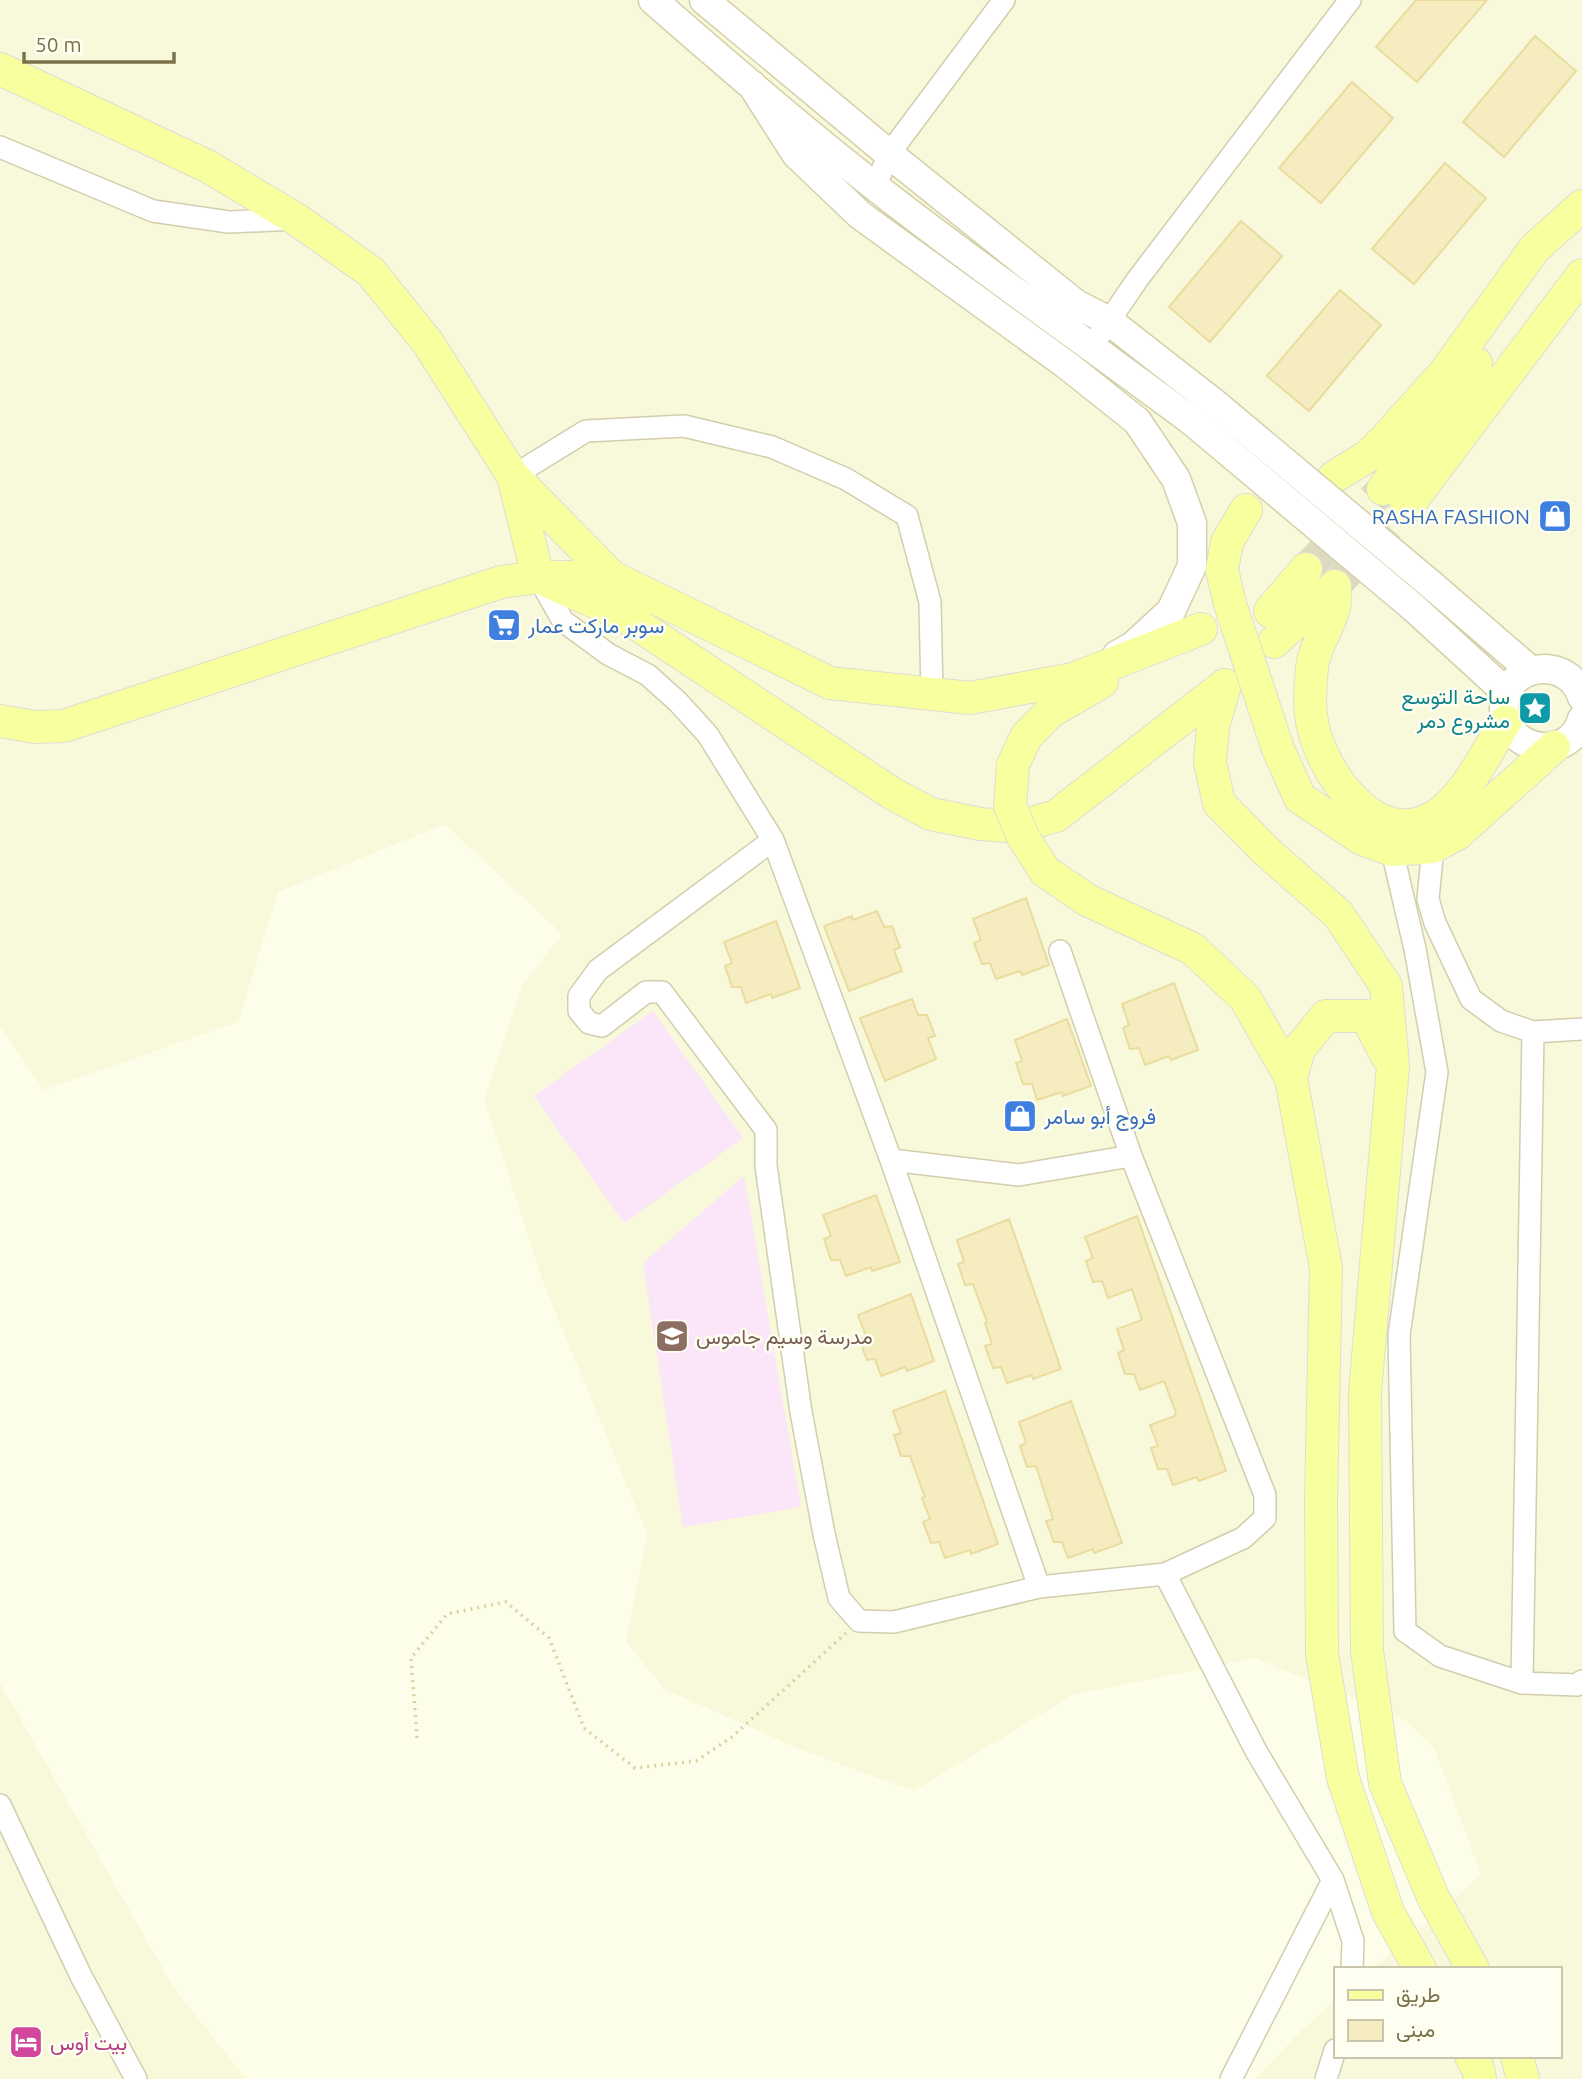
<svg xmlns="http://www.w3.org/2000/svg" width="1582" height="2079" font-family="Ubuntu,Vazirmatn,sans-serif">
	<style>
		.residential { fill: #f8f8da }
		.education { fill: #fbe5f9 }
		.building { fill: #f5edbf; stroke: #e9dc9e; stroke-width: 2 }
		.lines { fill: none; stroke-linecap: round; stroke-linejoin: round }
		.primary-tunnel { stroke: #dcdbc1; stroke-width: 32; stroke-dasharray: 32 16; stroke-linecap: butt }
		.street-casing { stroke: #d2cead; stroke-width: 24 }
		.secondary-casing { stroke: #d5d0aa; stroke-width: 31 }
		.primary-casing { stroke: #dfddd4; stroke-width: 34 }
		.path { stroke: #dbd1a1; stroke-width: 3.5; stroke-dasharray: 2 5; stroke-linecap: butt }
		.street { stroke: #fff; stroke-width: 21 }
		.secondary { stroke: #fff; stroke-width: 28 }
		.primary { stroke: #f8ff9f; stroke-width: 32 }
		.secondary-bridge-casing { stroke: #d5d0aa; stroke-width: 31; stroke-linecap: butt }
		.primary-bridge-casing { stroke: #dfddd4; stroke-width: 34; stroke-linecap: butt }
		.secondary-bridge { stroke: #fff; stroke-width: 28 }
		.primary-bridge { stroke: #f8ff9f; stroke-width: 32 }
		.labels { text-anchor: middle; dominant-baseline: central; stroke-width: 5; stroke-linejoin: round; paint-order: stroke }
		.shop-label { font-size: 21px; fill: #366cbe; stroke: #fefff1; text-anchor: start }
		.culture-label { font-size: 21px; fill: #0d838f; stroke: #fefff1; text-anchor: end }
		.education-label { font-size: 21px; fill: #785e54; stroke: #fefff1; text-anchor: start }
		.hotel-label { font-size: 21px; fill: #b23c85; stroke: #fefff1; text-anchor: start }
	</style>
	<rect width="100%" height="100%" fill="#fdfee9"/>
	<path class="residential" d="M0,0H1582V2079H1255L1302,2030L1335,2001V2056H1559V1969H1373L1481,1875L1434,1747L1406,1721L1255,1658L1075,1694L913,1791L797,1748L664,1689L626,1641L647,1534L543,1282L484,1100L523,985L562,934L445,824L278,892L238,1022L44,1090L0,1025Z
		M0,1683L174,1988L246,2079H0Z"/>
	<path class="education" d="M653,1011L743,1138L624,1223L534,1096Z
		M744,1176L801,1507L683,1527L643,1263Z"/>
	<path class="building" d="M1416,0H1487L1417,82L1376,47Z
		M1535,36L1576,71L1504,157L1463,122Z
		M1352,82L1393,118L1321,203L1279,168Z
		M1445,163L1486,198L1414,284L1372,249Z
		M1241,221L1282,256L1210,342L1169,307Z
		M1340,290L1381,325L1309,411L1267,376Z
		M1026,898L1049,965L1022,975L1020,971L996,979L990,963L982,964L974,943L981,940L973,919Z
		M877,911L884,927L892,926L900,947L894,950L902,971L849,991L824,926L852,916L853,920Z
		M776,921L800,988L772,998L771,994L746,1003L741,987H732L725,966L732,963L724,942Z
		M1174,983L1198,1050L1171,1060L1169,1056L1145,1065L1139,1048L1130,1049L1123,1028L1129,1025L1122,1004Z
		M912,999L918,1015H927L935,1036L928,1038L936,1059L885,1081L860,1018Z
		M1067,1019L1091,1086L1063,1096L1062,1092L1037,1100L1032,1084H1023L1016,1063L1022,1061L1015,1040Z
		M876,1195L900,1262L872,1271L871,1267L846,1276L840,1260H831L824,1239L831,1236L823,1215Z
		M1137,1216L1226,1471L1199,1481L1197,1477L1173,1485L1167,1469H1158L1151,1448L1158,1446L1150,1425L1175,1416L1176,1413L1164,1381L1140,1390L1134,1374H1125L1118,1353L1124,1350L1117,1329L1142,1320L1132,1289L1108,1298L1102,1281L1093,1282L1086,1261L1093,1258L1085,1237Z
		M1009,1219L1061,1369L1033,1379L1032,1375L1007,1383L1001,1367L993,1368L985,1346L992,1344L985,1323L987,1322L973,1284L965,1285L958,1264L964,1262L957,1240Z
		M911,1294L934,1361L907,1371L905,1367L881,1376L875,1359L867,1360L859,1339L866,1336L858,1315Z
		M945,1391L998,1544L971,1554L970,1550L945,1558L939,1542L931,1543L923,1522L930,1519L922,1498L925,1497L910,1456H901L894,1435L901,1433L893,1411Z
		M1071,1401L1122,1543L1094,1553L1093,1549L1068,1558L1062,1542H1054L1046,1521L1053,1519L1036,1466L1027,1467L1020,1446L1026,1443L1019,1422Z"/>
	<g class="lines">
		<path class="primary-tunnel" d="M1306,569L1383,489
			M1335,586L1406,508"/>
		<g class="street-casing">
			<path id="street" d="M0,147L153,211L229,222L296,219
				M875,187L889,154L1004,0
				M1092,346L1137,280L1350,0
				M513,476L586,431L684,426L772,447L846,479L907,516L930,602L932,695
				M538,577L563,621L608,654L648,675L678,702L708,735L773,840L891,1160L1039,1587
				M773,840L598,970L579,996V1011L589,1023L602,1026L646,992H662L766,1130V1166L801,1412L824,1534L839,1598L859,1621L894,1622L1039,1587L1165,1574L1243,1538L1265,1518V1495L1131,1156L1060,951
				M1433,847L1428,899L1435,923L1471,999L1501,1021L1533,1032L1582,1029
				M1392,850L1415,949L1437,1072L1399,1335L1405,1631L1440,1656L1522,1683L1577,1685L1582,1681
				M891,1160L1019,1175L1131,1156
				M1165,1574L1256,1751L1333,1880L1353,1941L1352,1969
				M1522,1683L1533,1032
				M0,1805L81,1976L136,2079
				M1231,2079L1333,1880
				M1326,2079L1335,2050"/>
		</g>
		<g class="secondary-casing">
			<path id="secondary" d="M653,0C726,64 800,128 877,188C980,269 1088,343 1193,422
				M704,0L889,154L1076,304L1109,321L1214,403
				M752,85L796,154L860,215L1068,366L1137,421L1176,479L1192,523V566L1171,611L1133,646L1117,655
				M1434,587L1530,670
				M1414,608L1507,693
				M1582,697C1569,654 1503,663 1504,708C1505,752 1570,763 1582,719"/>
		</g>
		<g class="primary-casing">
			<path id="primary" d="M0,69L207,166L296,219L371,272L428,343L513,476L612,577
				M513,476L538,577
				M1334,477L1368,456L1389,435L1446,371L1535,248L1582,206
				M1383,489L1476,363
				M1406,508L1582,275
				M1222,570L1227,542L1246,510
				M549,582L620,613L893,794L931,814L981,824L1018,827L1056,816L1225,685
				M1335,586C1335,592 1336,600 1334,607C1330,626 1317,642 1313,661C1311,674 1309,701 1311,714C1316,768 1377,855 1437,815C1467,795 1487,751 1506,721
				M1270,611L1306,569
				M1274,642L1335,586
				M1225,685L1213,727L1210,762L1219,803L1266,851L1338,914L1386,986L1393,1066L1365,1393L1367,1650L1385,1783L1433,1897L1473,1969
				M0,721L35,727L64,726L501,582L538,577H612L830,683L970,698L1073,679L1201,629
				M1278,749L1300,798L1362,839L1392,850L1433,847L1457,834L1554,747
				M1013,765L1026,737L1050,712L1102,682
				M1045,871L1087,900L1193,949L1245,998L1291,1078L1326,1268L1321,1500L1322,1654L1343,1778L1388,1912L1420,1969
				M1291,1078L1299,1049L1326,1016H1366L1387,1056
				M1471,2056L1478,2069L1480,2079
				M1517,2056L1523,2079"/>
		</g>
		<path class="path" d="M417,1738L411,1658L447,1614L506,1602L549,1638L584,1728L635,1768L696,1761L732,1737L846,1633"/>
		<use href="#street" class="street"/>
		<use href="#secondary" class="secondary"/>
		<use href="#primary" class="primary"/>
		<g class="secondary-bridge-casing">
			<path id="secondary-bridge" d="M1214,403L1434,587
				M1193,422L1414,608"/>
		</g>
		<g class="primary-bridge-casing">
			<path id="primary-bridge" d="M1222,570L1230,604L1278,749
				M1013,765L1010,806L1023,837L1045,871"/>
		</g>
		<use href="#secondary-bridge" class="secondary-bridge"/>
		<use href="#primary-bridge" class="primary-bridge"/>
	</g>
	<defs>
		<g id="shop-square" transform="scale(1.75)"><rect x="-9" y="-9" width="18" height="18" rx="4" fill="#3f7fe0" stroke="#fefff1"/><path d="M-5-2.5h2.3a2.7 3.5 0 0 1 5.4 0H5L5.5 6h-11ZM-1.5-2.5h3a1.5 2.3 0 0 0-3 0Z" fill="#fff"/></g>
		<g id="supermarket-square" transform="scale(1.75)"><rect x="-9" y="-9" width="18" height="18" rx="4" fill="#3f7fe0" stroke="#fefff1"/><path d="M-6-5.5h2.5l.6 2H6L4.5 2H-2.5L-4.4-4H-6ZM-1.5 3.2a1.3 1.3 0 1 0 .1 0ZM3 3.2a1.3 1.3 0 1 0 .1 0Z" fill="#fff"/></g>
		<g id="sight-square" transform="scale(1.75)"><rect x="-9" y="-9" width="18" height="18" rx="4" fill="#0f9aa8" stroke="#fefff1"/><path d="M0-6L1.8-2.2L6-1.7L2.9 1.2L3.7 5.4L0 3.3L-3.7 5.4L-2.9 1.2L-6-1.7L-1.8-2.2Z" fill="#fff"/></g>
		<g id="school-square" transform="scale(1.75)"><rect x="-9" y="-9" width="18" height="18" rx="4" fill="#8d6e63" stroke="#fefff1"/><path d="M0-5L7-2L0 1L-7-2ZM-4 1L0 2.5L4 1V4Q0 6-4 4Z" fill="#fff"/></g>
		<g id="hotel-square" transform="scale(1.75)"><rect x="-9" y="-9" width="18" height="18" rx="4" fill="#d1479c" stroke="#fefff1"/><path d="M-6-4.5h1.5V1H6V5H4.5V3h-9V5H-6ZM-4 0a1.8 1.8 0 1 1 3.6 0ZM.5 0V-2.5h3Q6-2.5 6 0Z" fill="#fff"/></g>
	</defs>
	<g fill-rule="evenodd">
		<use href="#shop-square" x="1555" y="516"/>
		<use href="#supermarket-square" x="504" y="625"/>
		<use href="#sight-square" x="1535" y="708"/>
		<use href="#shop-square" x="1020" y="1116"/>
		<use href="#school-square" x="672" y="1336"/>
		<use href="#hotel-square" x="26" y="2042"/>
	</g>
	<g class="labels">
		<g class="shop-label">
			<text x="1530" y="516" text-anchor="end">RASHA FASHION</text>
			<text x="528" y="625">سوبر ماركت عمار</text>
			<text x="1044" y="1116">فروج أبو سامر</text>
		</g>
		<g class="culture-label">
			<text x="1510" y="696">ساحة التوسع<tspan x="1510" dy="24">مشروع دمر</tspan></text>
		</g>
		<g class="education-label">
			<text x="696" y="1336">مدرسة وسيم جاموس</text>
		</g>
		<g class="hotel-label">
			<text x="50" y="2042">بيت أوس</text>
		</g>
	</g>
	<rect x="1334" y="1967" width="228" height="91" fill="#fefff1" stroke="#cac6ae" stroke-width="2"/>
	<rect x="1348" y="1990" width="35" height="10" fill="#f8ff9f" stroke="#cac6ae" stroke-width="2"/>
	<text x="1396" y="2002" font-size="21" fill="#7b714a">طريق</text>
	<rect x="1348" y="2020" width="35" height="21" fill="#f5edbf" stroke="#cac6ae" stroke-width="2"/>
	<text x="1396" y="2037" font-size="21" fill="#7b714a">مبنى</text>
	<path d="M24 52v10h150v-10" fill="none" stroke="#7b714a" stroke-width="3.5"/>
	<text x="35" y="52" font-size="21" fill="#7b714a" stroke="#fefff1" stroke-width="5" paint-order="stroke">50 m</text>
</svg>
